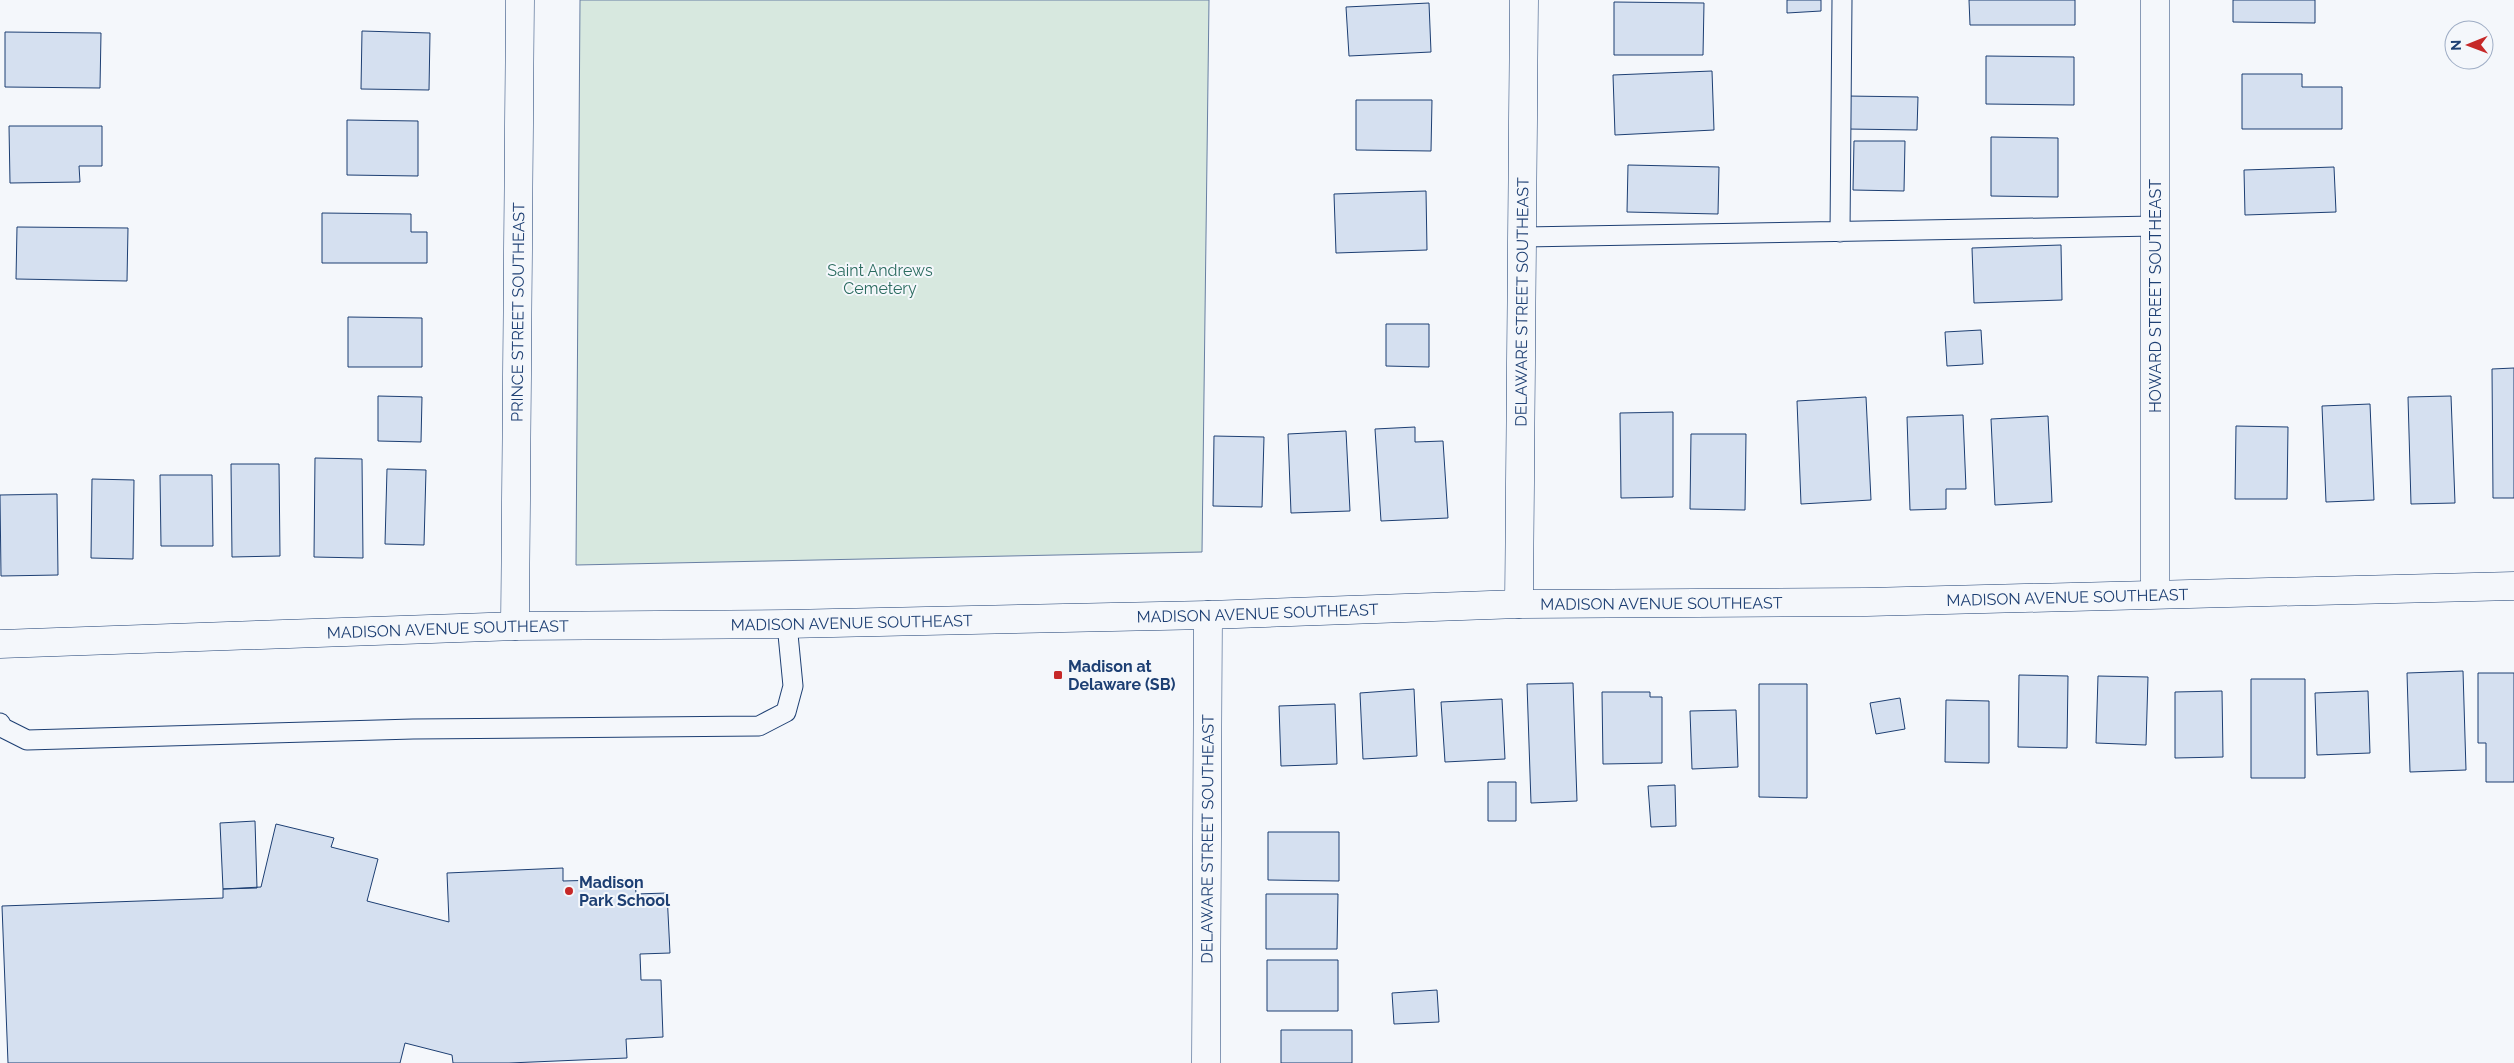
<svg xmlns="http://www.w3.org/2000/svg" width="2514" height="1063" font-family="Raleway,sans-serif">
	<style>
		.green { fill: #d7e8df; stroke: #687fa3 }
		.building { fill: #d5e0f0; stroke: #1d3f73 }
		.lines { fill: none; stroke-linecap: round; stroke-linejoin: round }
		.service-casing { stroke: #1d3f73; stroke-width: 21 }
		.minor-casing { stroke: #1d3f73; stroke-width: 29 }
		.tertiary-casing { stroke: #1d3f73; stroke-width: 29 }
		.service { stroke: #f4f7fb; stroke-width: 19 }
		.minor { stroke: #f4f7fb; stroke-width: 28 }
		.tertiary { stroke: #f4f7fb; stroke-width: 28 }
		.poi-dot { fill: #c62828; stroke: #f4f7fb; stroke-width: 2 }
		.labels { text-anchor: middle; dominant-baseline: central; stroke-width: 4; stroke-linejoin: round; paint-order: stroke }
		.park-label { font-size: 16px; fill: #2c6c60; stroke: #f4f7fb }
		.street-label { font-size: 16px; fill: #1d3f73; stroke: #f4f7fb }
		.poi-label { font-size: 16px; font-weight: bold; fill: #1d3f73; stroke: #f4f7fb; text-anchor: start }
	</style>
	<rect width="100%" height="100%" fill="#f4f7fb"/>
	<path class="green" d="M580,0H1209L1202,552L576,565Z"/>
	<path class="building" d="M1787,0H1821V11L1787,13Z
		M1969,0H2075V25H1970Z
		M2233,0H2315V23L2233,22Z
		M1614,2L1704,3L1703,55H1614Z
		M1429,3L1431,52L1349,56L1346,7Z
		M362,31L430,33L429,90L361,89Z
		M5,32L101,33L100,88L5,87Z
		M1986,56L2074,57V105L1986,104Z
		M1712,71L1714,130L1615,135L1613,75Z
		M2242,74H2302V87H2342V129H2242Z
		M1847,96L1918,97L1917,130L1847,129Z
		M1356,100H1432L1431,151L1356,150Z
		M347,120L418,121V176L347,175Z
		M9,126H102V166H79L80,182L10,183Z
		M1991,137L2058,138V197L1991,196Z
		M1854,141H1905L1904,191L1853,190Z
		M1628,165L1719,167L1718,214L1627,212Z
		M2334,167L2336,212L2245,215L2244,170Z
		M1426,191L1427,250L1336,253L1334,194Z
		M322,213L411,214V232H427V263H322Z
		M17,227L128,228L127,281L16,279Z
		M2061,245L2062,300L1974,303L1972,248Z
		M348,317L422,318V367H348Z
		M1386,324H1429V367L1386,366Z
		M1981,330L1983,364L1947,366L1945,332Z
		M2514,368V498H2493L2492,369Z
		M378,396L422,397L421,442L378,441Z
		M2451,396L2455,503L2411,504L2408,397Z
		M1866,397L1871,500L1801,504L1797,401Z
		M2370,404L2374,500L2326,502L2322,406Z
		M1673,412V497L1621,498L1620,413Z
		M1963,415L1966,489H1946V509L1910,510L1907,417Z
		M2048,416L2052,502L1995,505L1991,419Z
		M2236,426L2288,427L2287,499H2235Z
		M1415,427V442L1443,441L1448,518L1381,521L1375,429Z
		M1346,431L1350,511L1291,513L1288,434Z
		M1691,434H1746L1745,510L1690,509Z
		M1214,436L1264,437L1262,507L1213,506Z
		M315,458L362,459L363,558L314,557Z
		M231,464H279L280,556L232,557Z
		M387,469L426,470L424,545L385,544Z
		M160,475H212L213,546H161Z
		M92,479L134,480L133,559L91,558Z
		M57,494L58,575L1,576L0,495Z
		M2463,671L2466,770L2410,772L2407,673Z
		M2478,673H2514V782H2486V743H2478Z
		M2019,675L2068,676L2067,748L2018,747Z
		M2098,676L2148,677L2146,745L2096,743Z
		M2251,679H2305V778H2251Z
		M1573,683L1577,801L1531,803L1527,684Z
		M1759,684H1807V798L1759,797Z
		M1414,689L1417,756L1363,759L1360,693Z
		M2222,691L2223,757L2175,758V692Z
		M2368,691L2370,753L2317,755L2315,693Z
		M1602,692H1650V697H1662V763L1603,764Z
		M1900,698L1905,729L1876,734L1870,703Z
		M1502,699L1505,759L1445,762L1441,702Z
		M1946,700L1989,701V763L1945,762Z
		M1335,704L1337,764L1281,766L1279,706Z
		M1736,710L1738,767L1692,769L1690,711Z
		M1488,782H1516V821H1488Z
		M1675,785L1676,826L1651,827L1648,786Z
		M255,821L257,888L223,889L220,823Z
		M276,824L334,838L331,847L378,859L367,901L449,922L447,873L563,868V881L635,879L636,894L667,893L670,953L640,954L641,980H661L663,1037L626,1039L627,1058L509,1063H453L452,1055L405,1043L400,1063H8L2,906L223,898V889L261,887Z
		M1268,832H1339V881L1268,880Z
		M1266,894H1338L1337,949H1266Z
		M1267,960H1338V1011H1267Z
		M1437,990L1439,1022L1394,1024L1392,993Z
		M1281,1030H1352V1063H1281Z"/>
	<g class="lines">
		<g class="service-casing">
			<path id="service" d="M1840,232L1842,0
				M1522,237L2155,226
				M0,723L3,728L27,740L413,729L759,726L786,712L793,686L787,624"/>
		</g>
		<g class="minor-casing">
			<g id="minor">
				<path d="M2155,593V0"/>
				<path id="s1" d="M1519,604L1524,0"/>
				<path id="s2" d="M515,626L520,0"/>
				<path id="s3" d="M1206,1063L1208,615"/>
			</g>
		</g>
		<g class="tertiary-casing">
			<g id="tertiary">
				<path id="s4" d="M0,644L515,626L787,624L1208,615L1519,604L1867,602L2514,586"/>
			</g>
		</g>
		<use href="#service" class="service"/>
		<use href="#minor" class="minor"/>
		<use href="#tertiary" class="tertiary"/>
	</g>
	<g class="poi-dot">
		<rect x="1053" y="670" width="10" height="10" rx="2.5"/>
		<circle cx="569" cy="891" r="5"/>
	</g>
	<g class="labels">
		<g class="park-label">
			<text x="880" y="270">Saint Andrews<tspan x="880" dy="18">Cemetery</tspan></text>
		</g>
		<g class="street-label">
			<text transform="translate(2155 296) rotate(-90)">HOWARD STREET SOUTHEAST</text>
			<text stroke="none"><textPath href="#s1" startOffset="302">DELAWARE STREET SOUTHEAST</textPath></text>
			<text stroke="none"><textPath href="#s2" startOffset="314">PRINCE STREET SOUTHEAST</textPath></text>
			<text stroke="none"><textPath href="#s4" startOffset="2068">MADISON AVENUE SOUTHEAST</textPath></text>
			<text stroke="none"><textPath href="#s4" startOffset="1662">MADISON AVENUE SOUTHEAST</textPath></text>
			<text stroke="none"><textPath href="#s4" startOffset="1258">MADISON AVENUE SOUTHEAST</textPath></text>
			<text stroke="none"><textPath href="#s4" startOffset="852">MADISON AVENUE SOUTHEAST</textPath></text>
			<text stroke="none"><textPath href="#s4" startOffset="448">MADISON AVENUE SOUTHEAST</textPath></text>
			<text stroke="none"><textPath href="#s3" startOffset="224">DELAWARE STREET SOUTHEAST</textPath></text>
		</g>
		<g class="poi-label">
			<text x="1068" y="666">Madison at<tspan x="1068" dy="18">Delaware (SB)</tspan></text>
			<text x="579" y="882">Madison<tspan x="579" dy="18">Park School</tspan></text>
		</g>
	</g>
	<g transform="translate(2469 45) rotate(269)"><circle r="24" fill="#f4f7fb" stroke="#9eadc5"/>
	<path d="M0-4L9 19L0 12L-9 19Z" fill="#c62828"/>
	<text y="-8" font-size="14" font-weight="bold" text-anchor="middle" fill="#1d3f73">N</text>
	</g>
</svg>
